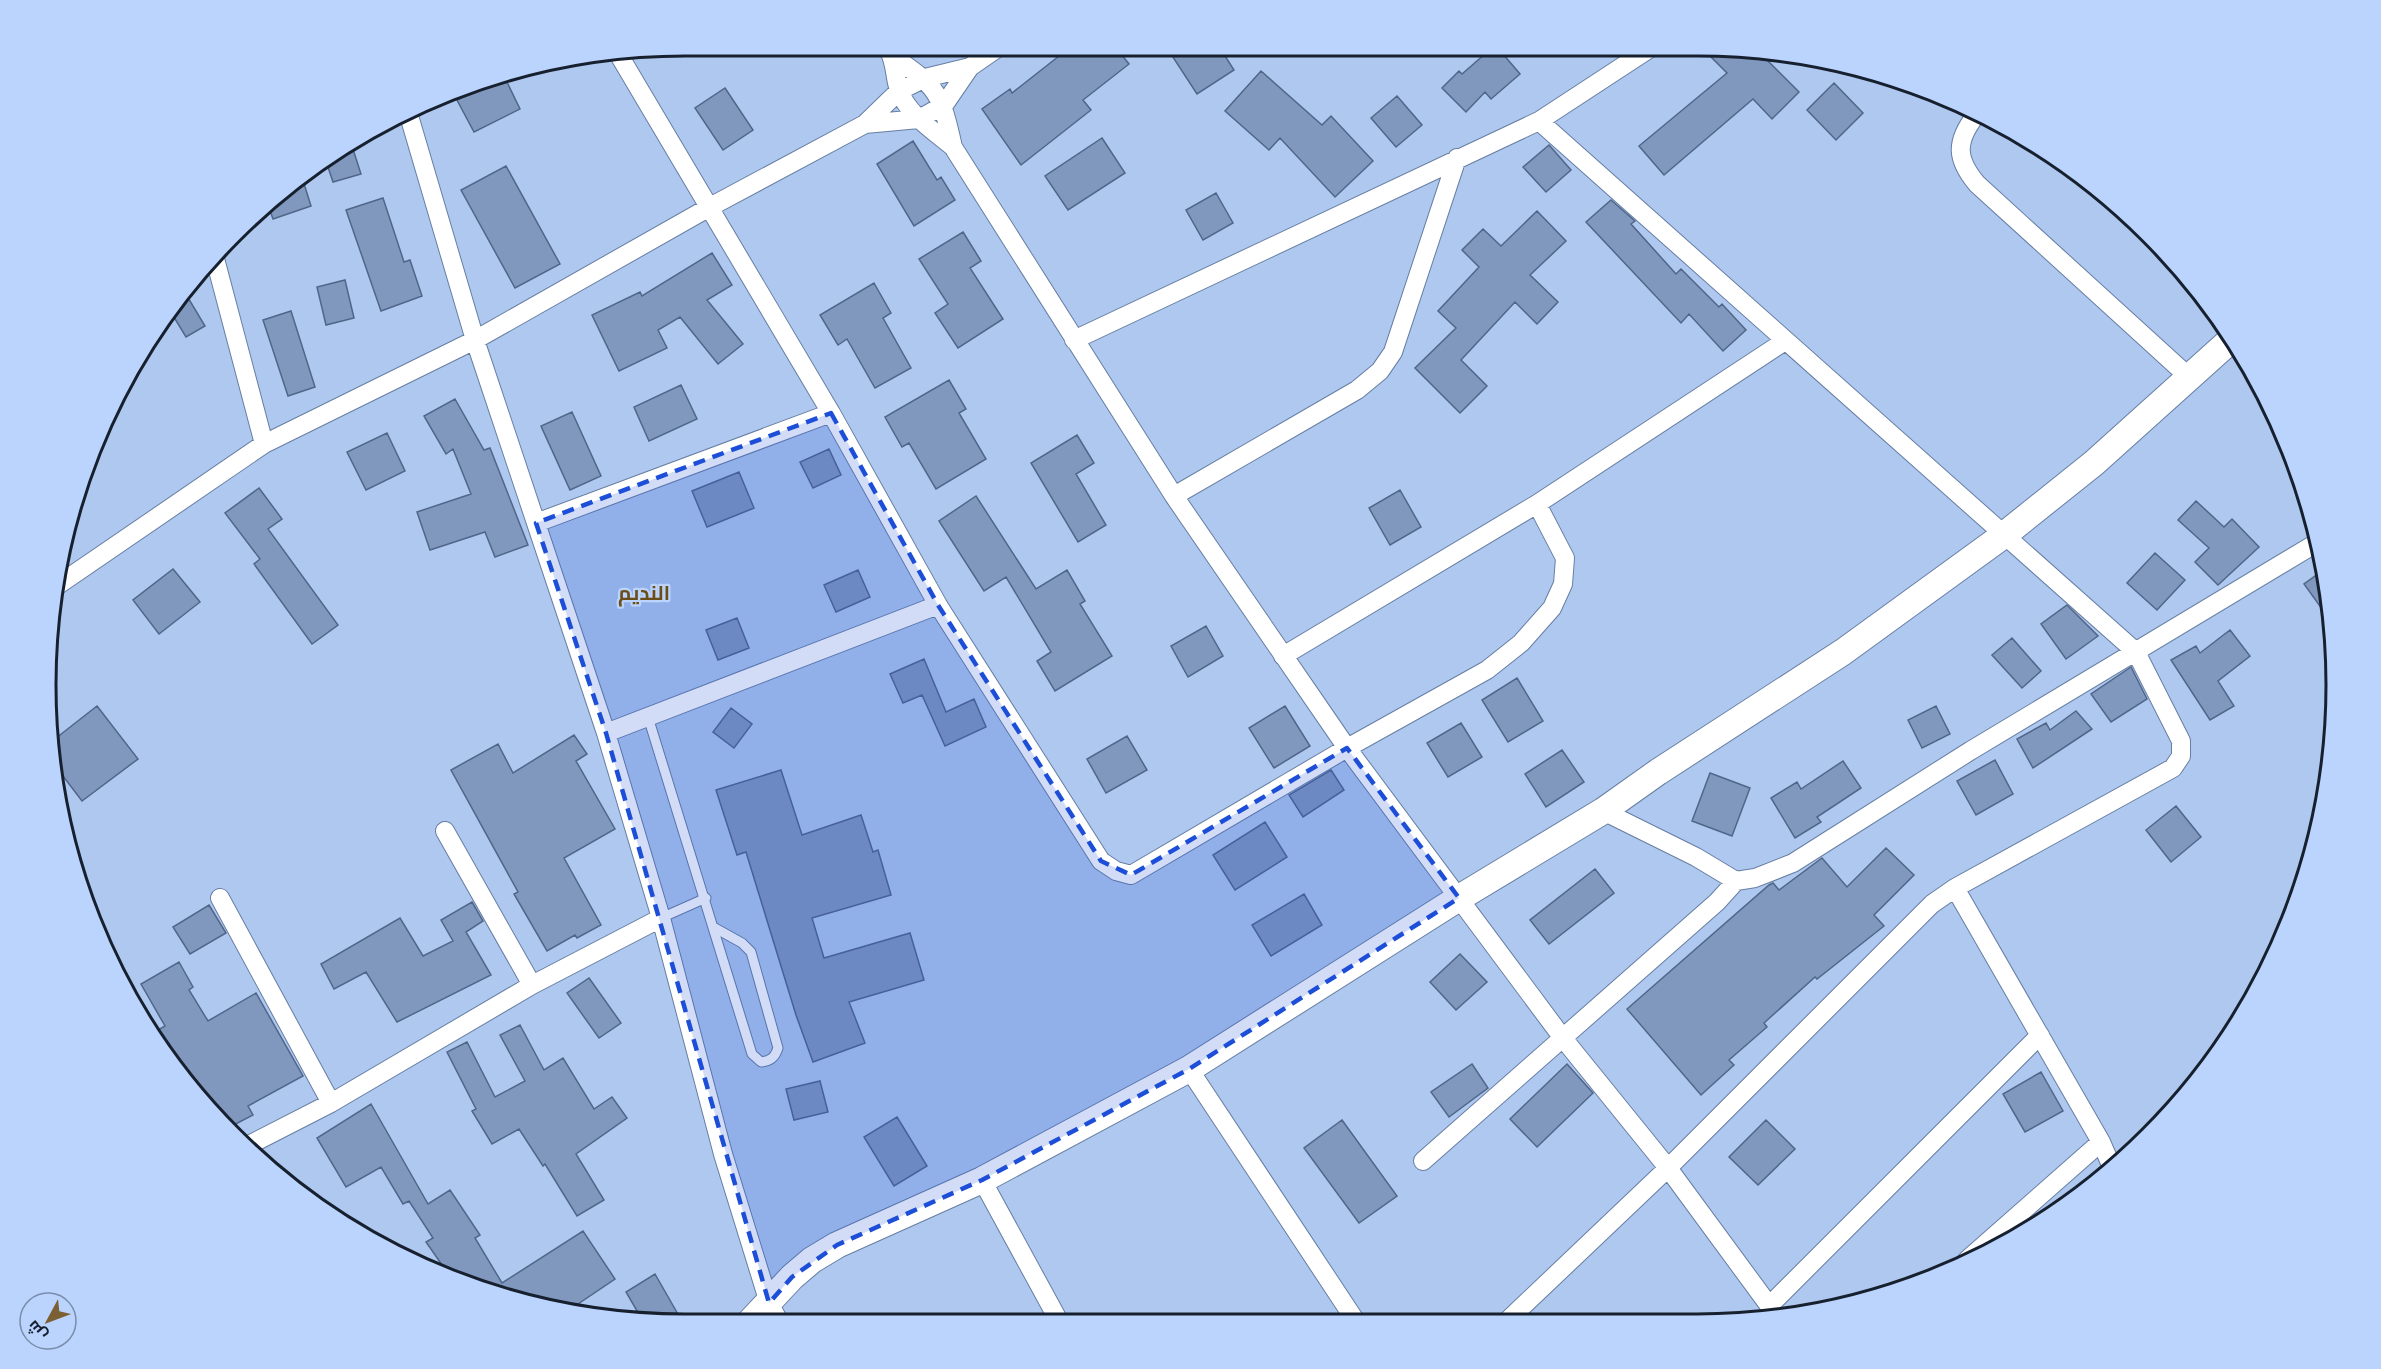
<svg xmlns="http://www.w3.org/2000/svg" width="2381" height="1369" font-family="'PT Serif',Cairo,serif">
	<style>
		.building { fill: #8098be; stroke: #506689; stroke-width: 1.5 }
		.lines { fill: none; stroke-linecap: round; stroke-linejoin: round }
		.lane-casing { stroke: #677ea3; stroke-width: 11 }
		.street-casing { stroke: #677ea3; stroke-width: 20 }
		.secondary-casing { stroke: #677ea3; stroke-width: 28 }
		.lane { stroke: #fff; stroke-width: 9 }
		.street { stroke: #fff; stroke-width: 18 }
		.secondary { stroke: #fff; stroke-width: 26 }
		.marked { fill: #1d4ed8; fill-opacity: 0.2; stroke: #1d4ed8; stroke-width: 4.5; stroke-dasharray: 12 8; stroke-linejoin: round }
		.labels { text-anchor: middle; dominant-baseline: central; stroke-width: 4.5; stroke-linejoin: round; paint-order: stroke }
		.neighbourhood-label { font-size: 20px; font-weight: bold; fill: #6b4e17; stroke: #bbd4fd }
		.rim { fill: none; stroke: #17202f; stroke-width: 3 }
	</style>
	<rect width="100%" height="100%" fill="#aec8ef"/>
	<path class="building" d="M1721,46L1757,50L1799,92L1772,119L1753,99L1664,175L1639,146L1727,73L1711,57Z
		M1493,47H1497L1520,74L1491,99L1485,92L1466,112L1442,88L1459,71L1462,74Z
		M1167,48H1220L1234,70L1197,94Z
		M1068,49H1117L1129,64L1083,100L1091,110L1021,165L982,109L1010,89L1012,93Z
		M1261,71L1322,125L1331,116L1373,161L1335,197L1280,138L1269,150L1225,111Z
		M504,76L520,109L474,132L457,100Z
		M1834,83L1863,113L1836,140L1807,110Z
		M725,88L753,130L723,150L695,108Z
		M1397,96L1422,125L1396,147L1371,118Z
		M1102,138L1125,173L1068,210L1045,176Z
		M913,141L937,180L941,177L955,200L914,226L877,164Z
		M351,143L361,174L333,182L325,158Z
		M1549,145L1571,170L1546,192L1523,167Z
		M506,166L560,264L515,288L461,190Z
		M301,174L311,206L273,219L267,202Z
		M1216,193L1233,223L1203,240L1186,210Z
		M383,198L404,262L410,260L422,296L381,311L346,210Z
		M1611,200L1635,221L1631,224L1676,274L1681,269L1719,307L1722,304L1746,330L1723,351L1689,314L1681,323L1586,222Z
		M1537,211L1566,241L1530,275L1558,302L1537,324L1515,302L1461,360L1487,386L1460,413L1415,368L1456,328L1438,311L1479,267L1462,250L1483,229L1501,246Z
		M963,232L981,261L970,268L1003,319L958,348L935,313L948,304L919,259Z
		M712,253L732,285L707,300L743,344L718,364L680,317L658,330L667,348L619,371L592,315L640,292L642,296Z
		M345,280L354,318L326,325L317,287Z
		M874,283L891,313L883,318L911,368L875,388L847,339L838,345L820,315Z
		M184,291L205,326L186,337L169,309Z
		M291,311L315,387L288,396L263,320Z
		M949,380L966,409L959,413L986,459L936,489L909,443L902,447L885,417Z
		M681,385L697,419L649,441L634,407Z
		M455,399L484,450L490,448L528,545L495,557L485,532L430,550L417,512L471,494L453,449L446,454L424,416Z
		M572,412L601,476L570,490L541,426Z
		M387,433L405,471L366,490L347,452Z
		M1077,435L1094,463L1076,474L1106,525L1078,542L1031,463Z
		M829,449L841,475L813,488L800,462Z
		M739,472L754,508L707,527L692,491Z
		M259,488L282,519L268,529L338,625L312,644L254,564L260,559L225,513Z
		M1400,490L1421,527L1390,545L1369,508Z
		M976,496L1036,589L1067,570L1085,601L1080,604L1112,656L1055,691L1037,661L1051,652L1006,577L984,591L939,521Z
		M2196,501L2224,527L2232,519L2259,547L2218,585L2195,562L2209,548L2178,520Z
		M2155,553L2185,580L2157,610L2127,583Z
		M173,569L200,602L159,634L133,600Z
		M2325,569L2326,587L2330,620L2304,584Z
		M858,570L870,597L836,612L824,585Z
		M2067,605L2098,636L2066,659L2041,624Z
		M737,618L749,648L718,660L706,630Z
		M1206,626L1223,656L1188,677L1171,646Z
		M2230,630L2250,656L2218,681L2234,706L2210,720L2171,660L2196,646L2200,653Z
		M2012,638L2041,671L2022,688L1992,655Z
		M924,659L946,712L974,699L986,727L945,746L922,695L903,703L890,674Z
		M2131,667L2147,699L2111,722L2091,694Z
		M1517,678L1543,721L1508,742L1482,700Z
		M97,706L138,759L82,801L53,763L51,742Z
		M1285,706L1310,746L1274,768L1249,728Z
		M1936,706L1950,734L1922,748L1908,720Z
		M731,708L752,724L734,748L713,732Z
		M2076,711L2092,729L2033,768L2017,739L2046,723L2050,730Z
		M1461,723L1482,757L1448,777L1427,743Z
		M574,735L587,754L576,761L615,829L564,858L601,925L577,938L575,935L547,951L514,894L518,892L451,770L498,744L513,773Z
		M1127,736L1147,770L1106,793L1087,759Z
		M1562,750L1584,782L1546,807L1525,774Z
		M1995,760L2013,794L1976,815L1957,781Z
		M1843,761L1861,788L1817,817L1821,822L1795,838L1771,798L1797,782L1801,789Z
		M781,770L802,835L861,815L873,852L878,850L891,895L812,918L824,958L910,933L924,980L849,1002L865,1043L813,1062L796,1015L746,852L737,855L716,790Z
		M1331,770L1344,790L1303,817L1289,795Z
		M1710,773L1750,788L1732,836L1692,821Z
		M2176,806L2201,837L2171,862L2146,830Z
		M1265,822L1287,857L1235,890L1213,855Z
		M1886,848L1914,875L1874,915L1884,926L1817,979L1815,977L1764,1023L1767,1027L1729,1060L1734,1065L1701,1095L1627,1009L1769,885L1773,883L1779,890L1822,858L1847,887Z
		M1595,869L1614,893L1549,944L1530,920Z
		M1304,894L1322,925L1271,956L1252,925Z
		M472,902L483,921L466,932L491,975L397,1022L366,972L334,989L321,964L400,918L423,956L453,941L441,920Z
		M209,905L226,933L190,954L173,927Z
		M1460,954L1487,982L1456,1010L1430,982Z
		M179,962L193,987L189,990L208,1021L256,993L303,1076L248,1106L253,1115L228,1128L188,1080L158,1030L165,1026L141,984Z
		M589,978L621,1023L599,1038L567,993Z
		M520,1025L544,1070L563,1058L594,1109L612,1097L627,1118L576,1154L604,1200L577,1216L545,1164L543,1166L519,1129L492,1144L472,1111L476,1109L447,1052L467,1042L495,1097L525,1081L500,1035Z
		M1472,1064L1488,1088L1449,1117L1431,1092Z
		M1567,1064L1593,1093L1537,1147L1510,1119Z
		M2041,1072L2063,1111L2025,1132L2003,1094Z
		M820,1081L828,1112L794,1120L786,1089Z
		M371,1104L428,1204L450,1190L480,1235L475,1238L502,1283L583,1231L615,1279L572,1308L479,1290L449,1275L426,1242L433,1238L409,1201L403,1204L381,1167L346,1187L317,1138Z
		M897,1117L927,1166L894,1186L864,1137Z
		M1342,1120L1397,1196L1359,1223L1304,1148Z
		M1766,1120L1795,1149L1758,1185L1729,1157Z
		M655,1274L683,1323H644L626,1292Z"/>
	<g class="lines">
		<g class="lane-casing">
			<path id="lane" d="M648,717L752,1054L761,1062C771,1061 775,1057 778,1048L751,952L742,943L715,928
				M661,918L706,898"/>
		</g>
		<g class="street-casing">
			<path id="street" d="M888,49C896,62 894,76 899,90C908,115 934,131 953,147L1174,496L1347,748L1562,1037L1668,1168L1776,1315
				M616,50L831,413L938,605L1101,861L1116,871L1131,875L1347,748L1487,670L1521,643L1552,608L1563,584L1565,558L1537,504
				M892,56C938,87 941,93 953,147
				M407,109L475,340L606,733L661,918L723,1154L769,1303L780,1323
				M1976,115C1955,142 1956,159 1977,184L2190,378
				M865,124L919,119L944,105L970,67L996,49
				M214,255L264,444
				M1074,340L1539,121L1652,47
				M1174,496L1357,390L1380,371L1393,352L1457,158
				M536,523L831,413
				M58,585L264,444L475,340L708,208L865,124L899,91L925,78L970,67
				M1283,656L1537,504L1785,341
				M606,733L938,605
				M445,831L532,985
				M1736,881L1755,878L1793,863L1970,751L2318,542
				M1955,888L2101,1142L2111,1165
				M220,898L331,1103
				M1189,1069L1357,1323
				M245,1147L331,1103L532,985L661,918
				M1423,1161L1717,902L1736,881L1696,857L1603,811
				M982,1180L1060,1323
				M1967,1260L2101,1142
				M1769,1306L2040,1035
				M1505,1323L1668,1168L1932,904L1955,888L2173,768L2181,756V741L2136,652L1539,121"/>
		</g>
		<g class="secondary-casing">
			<path id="secondary" d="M749,1323L792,1277L812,1260L837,1245L982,1180L1189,1069L1459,898L1603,811L1658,772L1843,652L2004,535L2094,463L2233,338"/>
		</g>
		<use href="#lane" class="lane"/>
		<use href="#street" class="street"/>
		<use href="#secondary" class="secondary"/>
	</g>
	<path class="marked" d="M831,413L938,605L1101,861L1131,875L1347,748L1459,898L1189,1069L982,1180L837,1245L792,1277L769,1303L606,733L536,523Z"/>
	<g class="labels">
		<g class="neighbourhood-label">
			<text x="644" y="592">النديم</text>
		</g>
	</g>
	<path d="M0 0H2381V1369H0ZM685 56H1697A629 629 0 0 1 2326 685V685A629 629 0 0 1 1697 1314H685A629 629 0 0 1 56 685V685A629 629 0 0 1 685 56Z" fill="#bbd4fd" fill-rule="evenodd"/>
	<path class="rim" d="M685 56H1697A629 629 0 0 1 2326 685V685A629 629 0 0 1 1697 1314H685A629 629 0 0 1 56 685V685A629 629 0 0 1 685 56Z"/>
	<g transform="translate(48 1321) rotate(229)"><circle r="28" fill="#bbd4fd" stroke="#798cab" stroke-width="1.5"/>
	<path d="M0-4.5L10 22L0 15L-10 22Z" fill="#7a6032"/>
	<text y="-9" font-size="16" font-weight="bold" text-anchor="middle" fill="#17202f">ش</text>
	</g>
</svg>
